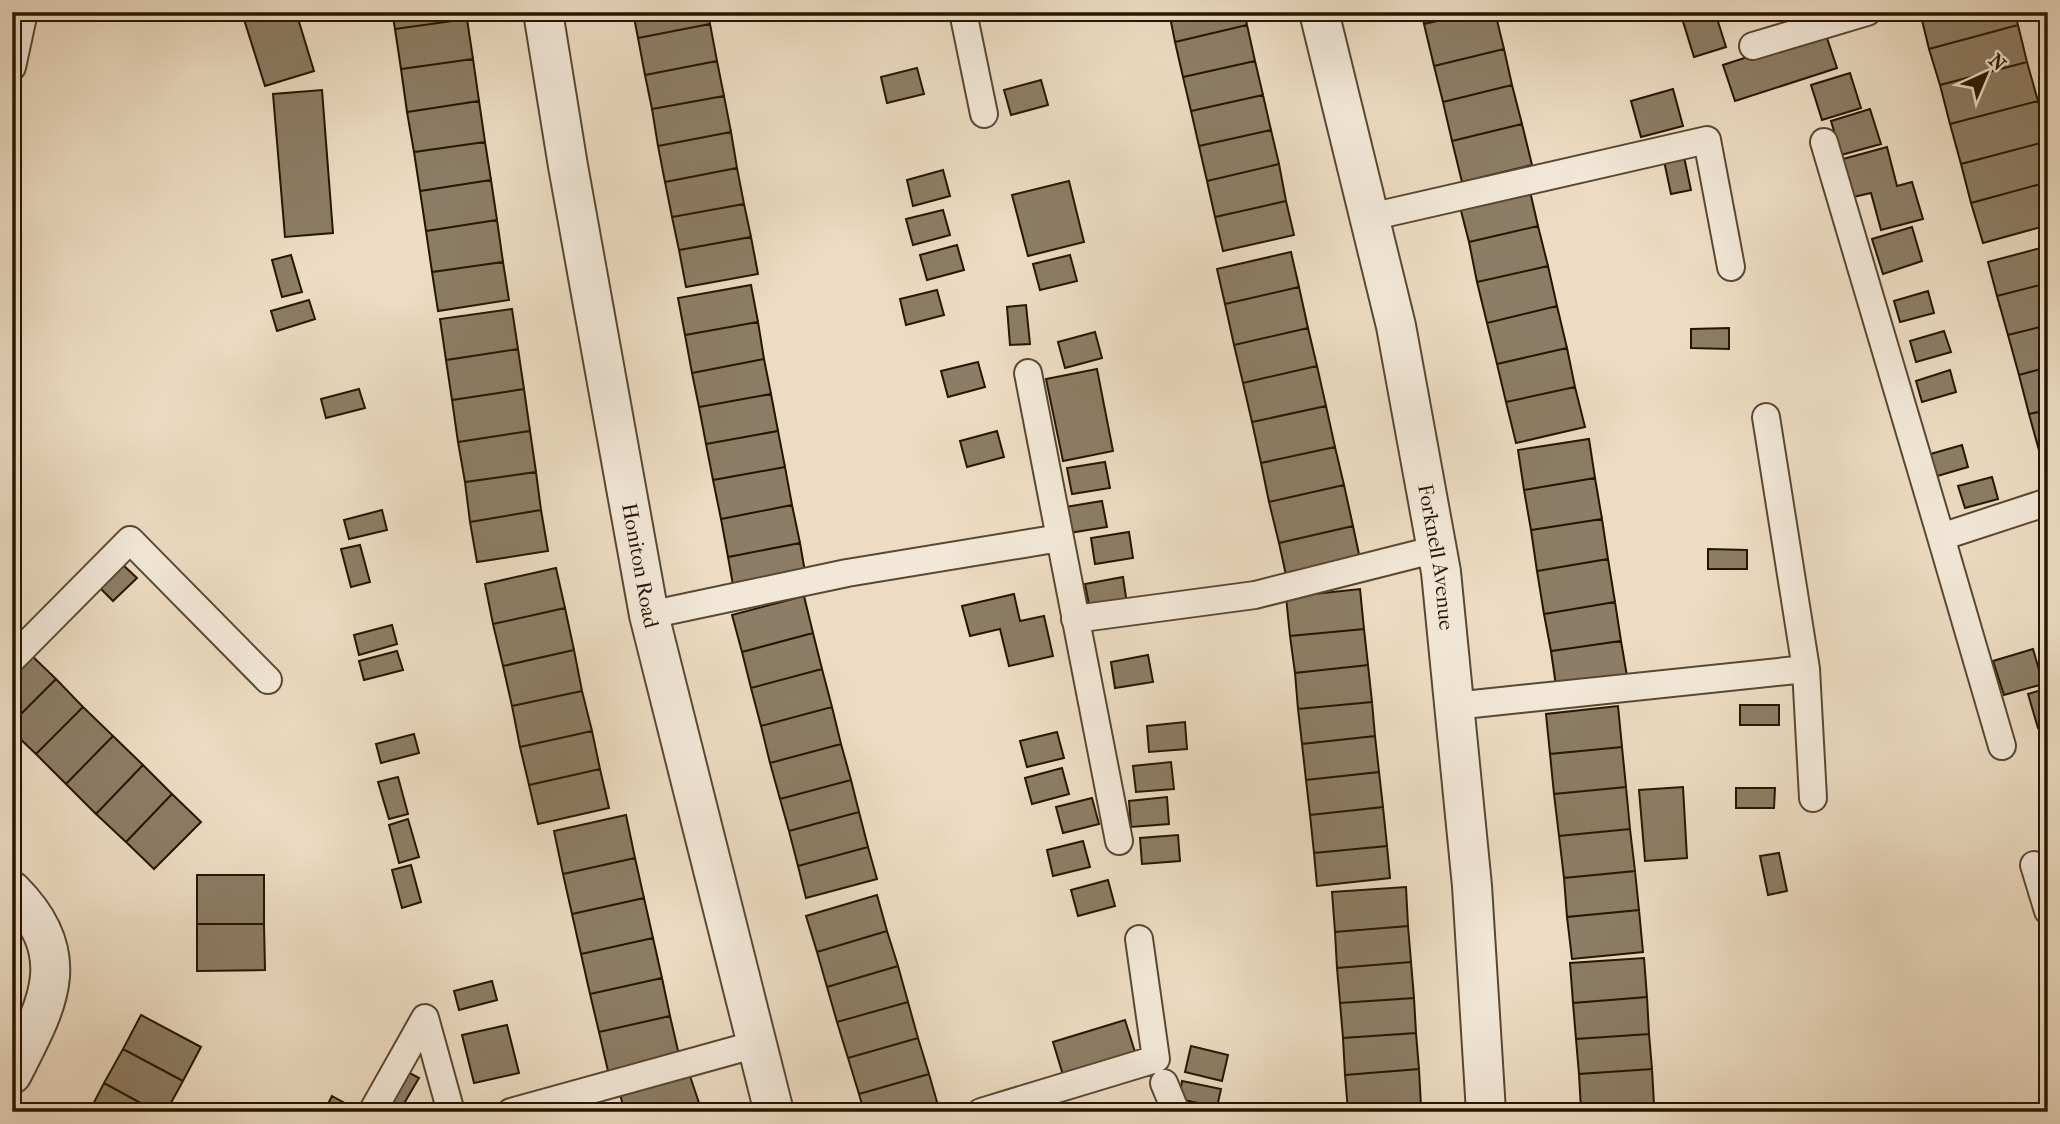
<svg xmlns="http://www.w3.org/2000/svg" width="2060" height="1124" font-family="'IM FELL French Canon',serif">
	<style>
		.building { fill: #8d7d66; stroke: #261601; stroke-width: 2 }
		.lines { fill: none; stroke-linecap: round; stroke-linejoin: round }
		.lane-casing { stroke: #584832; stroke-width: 30 }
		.street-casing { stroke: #584832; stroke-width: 42 }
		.lane { stroke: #f3e8d8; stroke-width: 26 }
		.street { stroke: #f3e8d8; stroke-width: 38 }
		.labels { text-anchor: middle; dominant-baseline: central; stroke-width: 7; stroke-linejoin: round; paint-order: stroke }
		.street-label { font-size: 21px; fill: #261601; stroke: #f3e8d8 }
	</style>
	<rect width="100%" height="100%" fill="#eddcc3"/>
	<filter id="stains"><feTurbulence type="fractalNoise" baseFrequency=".00286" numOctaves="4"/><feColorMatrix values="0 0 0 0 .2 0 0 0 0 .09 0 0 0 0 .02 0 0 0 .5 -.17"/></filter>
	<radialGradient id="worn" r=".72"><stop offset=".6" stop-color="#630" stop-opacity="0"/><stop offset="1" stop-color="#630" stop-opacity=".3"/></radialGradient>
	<path class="building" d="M296,12L314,71L265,86L242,13Z
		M392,12H466L467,19L395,29Z
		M633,12H708L710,24L638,38Z
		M1169,12H1244L1247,25L1175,42Z
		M1422,12H1476L1424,24Z
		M1476,12H1495L1504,49L1434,66L1424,24Z
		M1680,12H1715L1726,47L1694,57Z
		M1920,12H2014L2018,25L1929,49Z
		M467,19L473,59L401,69L395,29Z
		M710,24L717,61L645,75L638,38Z
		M1247,25L1255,61L1183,77L1175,42Z
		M2018,25L2027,62L1940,85L1929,49Z
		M1825,32L1837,68L1735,101L1723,65Z
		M1504,49L1512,85L1443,102L1434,66Z
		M473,59L479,101L407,112L401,69Z
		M717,61L724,96L652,109L645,75Z
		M1255,61L1263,95L1191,111L1183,77Z
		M2027,62L2038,101L1950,124L1940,85Z
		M917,68L924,94L887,103L881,77Z
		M1850,73L1861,108L1822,120L1811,85Z
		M1041,80L1048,105L1011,115L1004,90Z
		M1512,85L1522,124L1452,141L1443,102Z
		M1673,89L1683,126L1641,137L1631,101Z
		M322,90L333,233L285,237L273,94Z
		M1263,95L1271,130L1199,146L1191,111Z
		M724,96L731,132L658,146L652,109Z
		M479,101L485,142L414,152L407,112Z
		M2038,101L2048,141L1961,164L1950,124Z
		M1870,109L1881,144L1841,155L1831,121Z
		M1522,124L1532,165L1462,182L1452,141Z
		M1271,130L1279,164L1207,181L1199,146Z
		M731,132L737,168L665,182L658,146Z
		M2048,141V182L1971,203L1961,164Z
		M485,142L491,180L420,191L414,152Z
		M1887,147L1897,186L1912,182L1923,219L1881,230L1871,193L1853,197L1843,159Z
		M1683,152L1691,190L1671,194L1663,156Z
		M1279,164L1286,201L1215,217L1207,181Z
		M737,168L744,204L672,217L665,182Z
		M943,170L950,196L913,206L907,180Z
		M491,180L497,220L426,231L420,191Z
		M1069,181L1084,242L1028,256L1012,195Z
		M2048,182V225L1983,243L1971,203Z
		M1529,187L1538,226L1469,242L1459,203Z
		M1286,201L1294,235L1223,251L1215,217Z
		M744,204L751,237L679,250L672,217Z
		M943,210L950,235L913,245L906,219Z
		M497,220L503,262L432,272L426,231Z
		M1538,226L1548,266L1477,282L1469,242Z
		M1912,227L1922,261L1883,274L1872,239Z
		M751,237L758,274L686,287L679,250Z
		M957,245L964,270L927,280L920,255Z
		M2048,246V283L1997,296L1988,262Z
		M1291,252L1299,287L1225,304L1217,269Z
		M291,255L302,292L282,297L272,260Z
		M1070,255L1077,281L1040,290L1033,264Z
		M503,262L509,300L438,311L432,272Z
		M1548,266L1557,306L1487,323L1477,282Z
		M2048,283V325L2008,335L1997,296Z
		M751,285L758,322L685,335L678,298Z
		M1299,287L1308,328L1234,345L1225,304Z
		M937,290L944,315L906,325L900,299Z
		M1928,291L1934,313L1900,322L1894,301Z
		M309,300L315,319L277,331L271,311Z
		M1026,305L1030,344L1010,345L1007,307Z
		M1557,306L1567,348L1497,364L1487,323Z
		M512,309L518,349L446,360L440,319Z
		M758,322L764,359L692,373L685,335Z
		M2048,325V367L2019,375L2008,335Z
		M1308,328L1317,366L1243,383L1234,345Z
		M1729,328V349L1691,348V329Z
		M1944,331L1951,352L1916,362L1910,341Z
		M1095,332L1102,358L1065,368L1058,342Z
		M1567,348L1575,387L1506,402L1497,364Z
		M518,349L524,389L452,400L446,360Z
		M764,359L771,394L699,407L692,373Z
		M978,362L985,387L948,397L941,371Z
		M1317,366L1326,406L1252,422L1243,383Z
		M2048,367V410L2029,414L2019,375Z
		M1097,369L1113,451L1063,461L1046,379Z
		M1950,370L1956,392L1922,402L1916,381Z
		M1575,387L1585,427L1516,443L1506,402Z
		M359,389L365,408L326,418L321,399Z
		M524,389L530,431L458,442L452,400Z
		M771,394L778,431L706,444L699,407Z
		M1326,406L1335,447L1261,463L1252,422Z
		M2048,410V452L2040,454L2029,414Z
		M530,431L536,472L465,482L458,442Z
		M778,431L785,467L713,480L706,444Z
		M997,431L1004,457L967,467L960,441Z
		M1589,439L1595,478L1524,490L1518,450Z
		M1962,445L1968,467L1934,477L1927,455Z
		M1335,447L1344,485L1269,502L1261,463Z
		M2048,452V482L2040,454Z
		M1105,462L1110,488L1072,494L1067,468Z
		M785,467L792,505L721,519L713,480Z
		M536,472L541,510L470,522L465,482Z
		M1992,477L1998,499L1965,508L1958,486Z
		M1595,478L1602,519L1531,530L1524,490Z
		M1344,485L1353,526L1279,543L1269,502Z
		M1102,501L1107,527L1069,533L1065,507Z
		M792,505L800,543L728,557L721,519Z
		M382,510L387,530L349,539L344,520Z
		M541,510L548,551L477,562L470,522Z
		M1602,519L1608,559L1537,571L1531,530Z
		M1353,526L1360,559L1286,575L1279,543Z
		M1129,532L1133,558L1095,564L1091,538Z
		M800,543L805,572L733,585L728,557Z
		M360,545L370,582L351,587L341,549Z
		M1708,549L1747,550V569H1708Z
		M1608,559L1615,602L1544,614L1537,571Z
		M122,564L137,578L113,601L99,587Z
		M556,568L565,608L493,624L485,584Z
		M1123,577L1127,604L1090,610L1085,584Z
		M1360,589L1364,629L1290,636L1286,597Z
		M1014,594L1020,621L1044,616L1053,656L1009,666L1000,629L970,636L962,606Z
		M804,596L813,633L742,652L732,615Z
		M1615,602L1621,641L1551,651L1544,614Z
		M565,608L574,650L503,666L493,624Z
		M392,625L397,644L359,655L354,635Z
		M1364,629L1368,665L1295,673L1290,636Z
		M813,633L822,669L751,688L742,652Z
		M1621,641L1628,682L1557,693L1551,651Z
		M2033,649L2043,684L2004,695L1993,661Z
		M574,650L582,691L512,706L503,666Z
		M27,651L56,679L12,723V666Z
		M397,651L403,670L364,680L359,661Z
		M1148,655L1153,682L1115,688L1111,662Z
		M1368,665L1372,702L1298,709L1295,673Z
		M822,669L832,707L761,726L751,688Z
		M56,679L83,707L36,754L12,731V723Z
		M2048,688V725L2038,728L2028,694Z
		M582,691L592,731L520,747L512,706Z
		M1372,702L1375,736L1302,744L1298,709Z
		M1740,705H1779V725H1740Z
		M1618,706L1622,747L1550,754L1546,714Z
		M83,707L113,736L66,784L36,754Z
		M832,707L841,744L770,763L761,726Z
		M1185,722L1187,749L1149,752L1147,726Z
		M592,731L600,769L529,785L520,747Z
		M1057,732L1064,758L1027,767L1020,741Z
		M414,734L419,753L381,763L376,744Z
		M113,736L143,765L96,814L66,784Z
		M1375,736L1379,772L1306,780L1302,744Z
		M841,744L851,780L780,799L770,763Z
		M1622,747L1626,787L1554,794L1550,754Z
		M1171,762L1174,789L1136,792L1133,766Z
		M143,765L172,794L126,842L96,814Z
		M1062,768L1069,794L1032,804L1025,778Z
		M600,769L609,808L538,824L529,785Z
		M1379,772L1383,807L1310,815L1306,780Z
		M398,777L408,814L389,819L378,782Z
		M851,780L859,812L789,831L780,799Z
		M1626,787L1630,829L1559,836L1554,794Z
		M1683,787L1687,858L1645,861L1639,790Z
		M1736,788H1775L1774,808H1736Z
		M172,794L201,822L154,869L126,842Z
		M1167,797L1169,824L1131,827L1129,801Z
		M1092,798L1099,824L1063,833L1056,807Z
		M1383,807L1387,846L1314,853L1310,815Z
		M859,812L868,847L798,866L789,831Z
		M626,815L635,858L563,874L554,831Z
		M408,819L419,857L399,863L389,825Z
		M1630,829L1635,871L1564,878L1559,836Z
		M1178,835L1180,861L1142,864L1140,838Z
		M1083,841L1090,867L1053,876L1047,850Z
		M1387,846L1390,878L1317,886L1314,853Z
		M868,847L877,879L806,898L798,866Z
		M1779,853L1787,891L1768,895L1760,856Z
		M635,858L644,898L572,914L563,874Z
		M411,865L421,902L402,908L392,870Z
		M1635,871L1639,910L1567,917L1564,878Z
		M197,875H264V924H197Z
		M1108,880L1115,906L1078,916L1071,890Z
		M1406,887L1408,926L1335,932L1332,892Z
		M877,895L887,931L817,952L806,916Z
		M644,898L653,938L581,954L572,914Z
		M1639,910L1643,952L1572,959L1567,917Z
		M197,924H264L265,970L197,971Z
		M1408,926L1411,962L1337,968L1335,932Z
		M887,931L898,966L827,987L817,952Z
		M653,938L662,978L590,994L581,954Z
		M1644,958L1647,997L1573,1003L1570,963Z
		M1411,962L1414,998L1340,1003L1337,968Z
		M898,966L908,1002L837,1022L827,987Z
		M662,978L670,1016L599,1032L590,994Z
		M492,981L497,1000L459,1010L454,991Z
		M1647,997L1649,1034L1576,1039L1573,1003Z
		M1414,998L1416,1033L1343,1038L1340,1003Z
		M908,1002L918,1038L848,1058L837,1022Z
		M141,1015L201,1047L183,1081L123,1049Z
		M670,1016L679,1055L608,1071L599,1032Z
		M1125,1020L1135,1052L1063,1075L1053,1042Z
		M507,1025L519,1073L474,1083L462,1035Z
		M1416,1033L1419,1069L1345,1075L1343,1038Z
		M1649,1034L1652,1069L1579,1074L1576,1039Z
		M918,1038L929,1074L859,1094L848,1058Z
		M1191,1046L1228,1055L1222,1081L1185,1072Z
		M123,1049L183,1081L166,1112H157L104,1083Z
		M402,1069L419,1078L399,1112L383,1102Z
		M1419,1069L1421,1107L1348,1111L1345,1075Z
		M1652,1069L1654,1104L1581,1110L1579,1074Z
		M688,1070L702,1112H625L619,1091Z
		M929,1074L939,1109L864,1112L859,1094Z
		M1182,1081L1221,1089L1217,1107L1179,1099Z
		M104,1083L157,1112H89Z
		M332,1096L350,1106L347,1112H324Z
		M1654,1104L1655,1112L1581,1110Z
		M1421,1107V1112L1348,1111Z"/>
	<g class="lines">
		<g class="lane-casing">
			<path id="lane" d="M963,12L984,114
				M1753,46L1867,12
				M12,67L24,12
				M1824,142L1941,537L2048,502
				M1370,217L1707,140L1731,267
				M1941,537L2002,746
				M1060,538L1119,841
				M649,615L847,573L1060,538L1028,373
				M1075,619L1255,595L1437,549
				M12,659L130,540L268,680
				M1806,669L1813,798
				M1454,706L1806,669L1766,417
				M2034,865L2048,911
				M1164,1083L1176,1112
				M372,1112L425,1018L451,1112
				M511,1112L757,1044
				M981,1112L1156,1059L1139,939"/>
		</g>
		<g class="street-casing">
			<g id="street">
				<path id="s1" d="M543,12L568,166L649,615L774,1112"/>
				<path id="s2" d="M1319,12L1396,326L1441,572L1472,886L1486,1112"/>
				<path d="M12,891C77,956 47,1005 12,1074"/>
			</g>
		</g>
		<use href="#lane" class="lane"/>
		<use href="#street" class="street"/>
	</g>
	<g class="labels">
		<g class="street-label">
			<text stroke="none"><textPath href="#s2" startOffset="558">Forknell Avenue</textPath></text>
			<text stroke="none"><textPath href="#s1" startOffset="562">Honiton Road</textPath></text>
		</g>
	</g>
	<rect width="2060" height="1124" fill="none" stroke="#eddcc3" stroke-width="42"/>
	<rect x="14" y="14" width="2032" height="1096" fill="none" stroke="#261601" stroke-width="3.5"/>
	<rect x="21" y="21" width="2018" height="1082" fill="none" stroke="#261601" stroke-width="2"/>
	<g transform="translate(1986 74) rotate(44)" stroke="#f3e8d8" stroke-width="5" paint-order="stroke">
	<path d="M0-5L12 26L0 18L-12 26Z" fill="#261601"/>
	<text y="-10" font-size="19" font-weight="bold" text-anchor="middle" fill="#261601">N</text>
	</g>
	<rect width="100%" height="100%" filter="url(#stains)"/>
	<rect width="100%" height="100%" fill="url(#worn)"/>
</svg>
